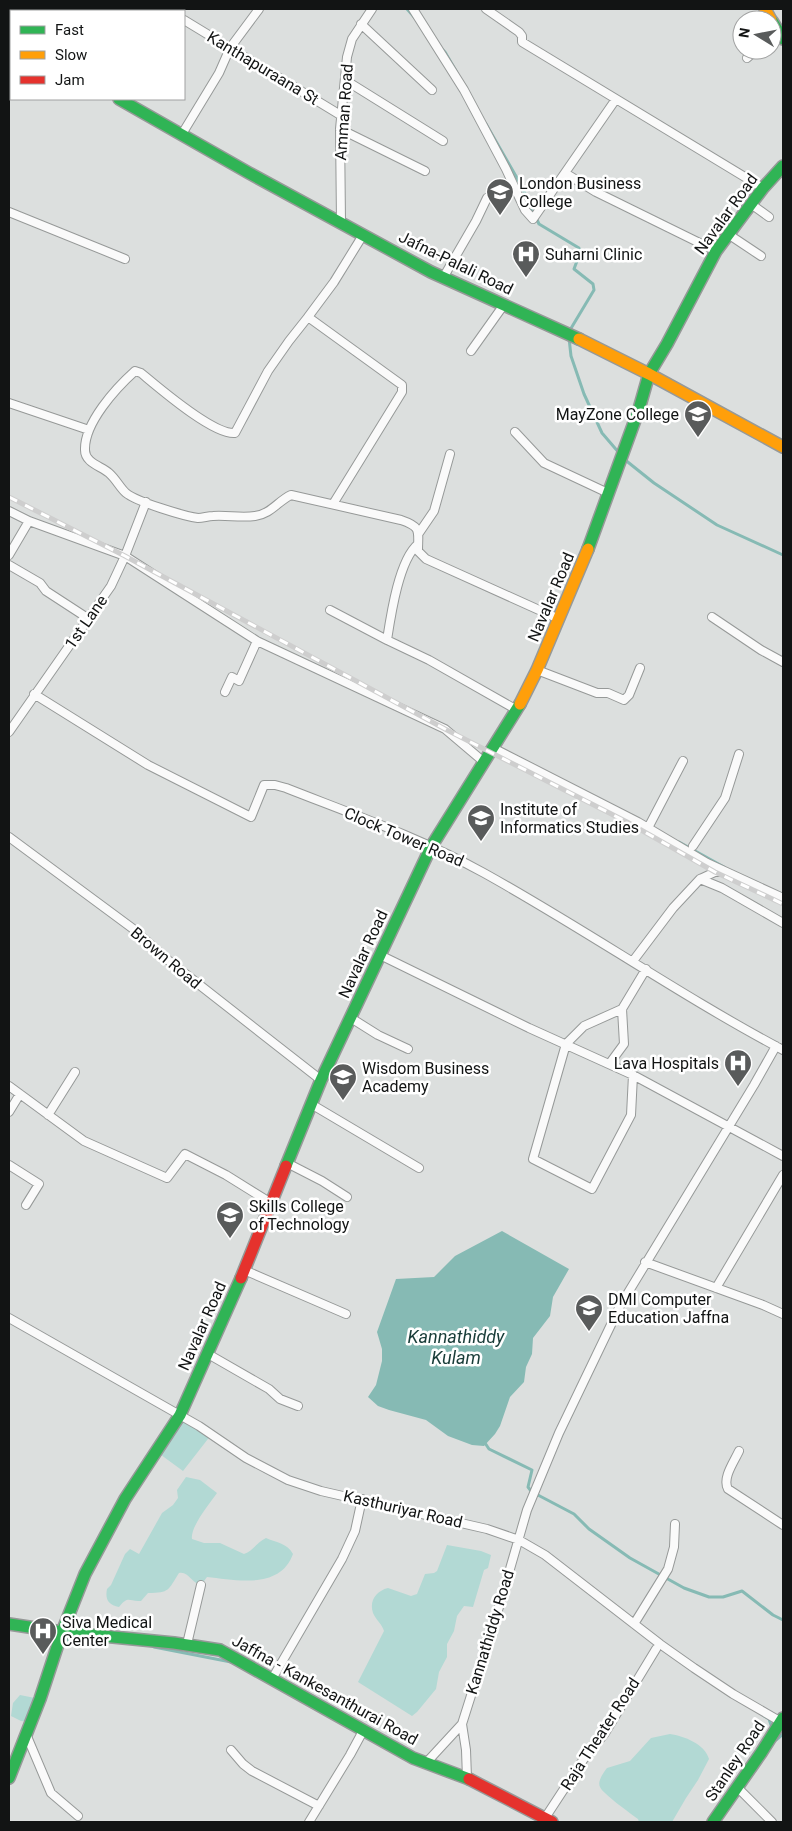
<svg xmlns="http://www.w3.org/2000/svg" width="792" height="1831" font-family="Roboto,sans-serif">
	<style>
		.green { fill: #b2d9d4 }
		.water { fill: #86bab4 }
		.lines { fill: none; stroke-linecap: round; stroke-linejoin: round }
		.stream { stroke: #86bab4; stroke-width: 3 }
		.street-casing { stroke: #969998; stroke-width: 10 }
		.fast-casing { stroke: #969998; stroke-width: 14 }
		.slow-casing { stroke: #969998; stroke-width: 14 }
		.jam-casing { stroke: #969998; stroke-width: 14 }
		.street { stroke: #fafafa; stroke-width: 8 }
		.fast { stroke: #30b455; stroke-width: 11 }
		.slow { stroke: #ff9f0a; stroke-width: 11 }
		.jam { stroke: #e5322d; stroke-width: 11 }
		.rail-casing { stroke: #cecece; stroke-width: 5 }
		.rail { stroke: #fff; stroke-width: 3; stroke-dasharray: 9; stroke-linecap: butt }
		.labels { text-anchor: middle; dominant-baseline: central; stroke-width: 5; stroke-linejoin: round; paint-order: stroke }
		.street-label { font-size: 16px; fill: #121414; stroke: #fff }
		.poi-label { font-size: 16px; fill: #121414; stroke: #fff; text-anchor: start }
		.water-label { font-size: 18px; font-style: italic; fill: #183c38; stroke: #fff }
	</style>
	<rect width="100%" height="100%" fill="#dcdfde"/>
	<path class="green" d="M180,1415L211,1435L183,1471L157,1452Z
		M186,1477L200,1480L217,1493C210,1503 190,1527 192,1539L204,1543H220L244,1554C253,1551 257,1542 266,1538C277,1543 287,1543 293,1554C280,1590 236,1580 207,1577L201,1585C191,1583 189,1571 179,1573C168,1590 170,1593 148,1593L141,1601C128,1602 129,1595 119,1607C108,1605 105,1599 107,1589L111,1585L125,1554L130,1549L139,1554L162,1513L173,1505L178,1498L177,1490Z
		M447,1545L481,1551L491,1555L488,1568L484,1570L473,1607L464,1606L457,1616L454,1631L447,1644V1657L439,1672L436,1689L417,1712L412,1716L358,1682L384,1631C382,1624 376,1620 373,1613C369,1601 376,1591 388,1588L411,1596L417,1594L425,1574L434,1573L437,1571Z
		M20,1695L40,1699L31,1722L21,1721L11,1716L13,1703Z
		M670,1734C684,1736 705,1744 709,1759L698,1780L686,1798L672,1822H639L638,1819C630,1813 603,1794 600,1787C597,1781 604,1772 607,1768L630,1761L651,1738Z"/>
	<path class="water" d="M502,1231L569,1269L553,1297L550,1316L533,1338L532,1354L526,1367L524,1382L510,1397L500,1426L495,1434L484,1446L472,1445L448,1436L426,1420L389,1410L378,1406L368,1397L376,1385L382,1361V1349L377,1332L396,1279L434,1277L455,1256Z"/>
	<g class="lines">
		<path class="stream" d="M407,9L415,18
			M440,47L445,52L456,71
			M486,124L521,185L539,224L579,248L580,253L574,269L593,284L594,290L570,330
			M569,338L571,356L584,394L602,433L620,454
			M624,459L654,483L717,525L783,555
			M679,842L724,867
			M485,1443L489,1449L532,1470L528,1487L531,1491
			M536,1494L574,1514L589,1529L630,1558L684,1588L709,1597H723L742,1591L773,1615L783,1620
			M68,1640L103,1642
			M154,1647L231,1662
			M764,1716L769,1719L772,1728
			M776,1740L783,1734"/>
		<g class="street-casing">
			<path id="street" d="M164,9L168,11
				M413,9L464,90L506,169L525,210L533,219L616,99
				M486,9L519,32L522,36V42L763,188
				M184,20L342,116
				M361,24L432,90
				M747,58L756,50
				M345,80L443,141
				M340,129L425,171
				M182,134L219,73L230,48L259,9
				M565,173L596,192L716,251
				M751,204L769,217
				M9,212L125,259
				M341,222L340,129L347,57L352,39L372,9
				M728,234L761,256
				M443,278L476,221L487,198
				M308,317L289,341L268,371L235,433C213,435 158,387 141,373L135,371C116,388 84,423 85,450C85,463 101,466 109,473C116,479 120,488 126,493C137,502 184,516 198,518C203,518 208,516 213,516C227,515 241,518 255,516C271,514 278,501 291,495L401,520C422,527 418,531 418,551L426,559L559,619
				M471,351L503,306
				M9,403L89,430
				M515,432L544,463L608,493
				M333,504L402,392V385L308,317L334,282L363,235
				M9,511L29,521L125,556L257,641L445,729L484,762
				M419,533L434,511L450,454
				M9,555L29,521
				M9,565L40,583L46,591L89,619
				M330,610L387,640C391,614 399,560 418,544
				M712,617L761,650L783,662
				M387,640L429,660L517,710
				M537,670L597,693H608L624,700L629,695L640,668
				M225,692L232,677L239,681L257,641
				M34,694L148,765L251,817L264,785H275L286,788C352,814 421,838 484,873C585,929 681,996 783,1050
				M9,732L111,586L125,556L146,502
				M493,748L638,822L707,863L783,898
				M648,828L683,761
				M9,837L132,928L169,961L321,1080
				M693,846L725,798L739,754
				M700,879L722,888L783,923
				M380,955L529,1028L633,1075L783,1156
				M633,961L673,908L700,879L715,872H725
				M351,1018L378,1035L408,1049
				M610,1063L624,1044L622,1009
				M633,1075L631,1115L592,1189L533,1159L566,1044L584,1026L622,1009L646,969
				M9,1086L84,1141L167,1178L185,1154L226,1175L271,1203
				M311,1104L419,1168
				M9,1112L20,1094
				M48,1115L75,1072
				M287,1163L322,1181L347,1197
				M9,1165L39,1184L26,1205
				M645,1262L763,1305L783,1314
				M244,1270L346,1314
				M716,1288L783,1175
				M9,1318L199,1426L246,1458L288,1480L321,1491L487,1529L519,1540L545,1555L660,1644L694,1668L733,1694L783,1723
				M208,1354L269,1389L280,1399L298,1406
				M739,1451C734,1462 722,1478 728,1489L783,1525
				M634,1624L668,1569L674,1547L675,1524
				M187,1644L201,1585
				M272,1679L342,1559L355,1531L362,1499
				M462,1724L499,1607L527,1510L559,1433L620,1306L754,1085L776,1046
				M26,1734L51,1793L78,1816
				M231,1750L243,1764L252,1771L319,1806
				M426,1763L462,1724L466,1750L467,1778
				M737,1787L772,1822
				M545,1818L583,1760L605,1733L656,1649
				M309,1822L350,1755L363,1731"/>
		</g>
		<g class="fast-casing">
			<path id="fast" d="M38,11L39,9
				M772,21L783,39
				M9,35L11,37
				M119,99L249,173L431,272L579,339
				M588,549L639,409L649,374L667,344L716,251L763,188L783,166
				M286,1166L321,1080L431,847L520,704
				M9,1624L62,1632L174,1643L220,1650L413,1758L469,1779
				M9,1778L40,1699L62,1632L85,1574L125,1499L180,1415L241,1278
				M713,1822L761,1753L783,1718"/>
		</g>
		<g class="slow-casing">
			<path id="slow" d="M765,9L771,20
				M9,52L11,49
				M579,339L649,374L783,447
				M520,704L537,670L588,549"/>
		</g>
		<g class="jam-casing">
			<path id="jam" d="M241,1278L286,1166
				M469,1779L552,1822"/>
		</g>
		<use href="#street" class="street"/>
		<use href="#fast" class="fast"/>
		<use href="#slow" class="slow"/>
		<use href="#jam" class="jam"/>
		<g class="rail-casing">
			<path id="rail" d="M9,497L125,556L445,729L627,822L715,872L783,904"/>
		</g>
		<use href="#rail" class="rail"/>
	</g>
	<defs>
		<g id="university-pin" transform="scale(1.4375)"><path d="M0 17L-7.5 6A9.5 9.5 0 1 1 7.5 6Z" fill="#595b5b" stroke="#fff"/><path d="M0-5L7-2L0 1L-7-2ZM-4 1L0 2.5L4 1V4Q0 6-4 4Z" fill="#fff"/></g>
		<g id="hospital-pin" transform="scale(1.4375)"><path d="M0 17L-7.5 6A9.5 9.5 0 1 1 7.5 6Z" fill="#595b5b" stroke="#fff"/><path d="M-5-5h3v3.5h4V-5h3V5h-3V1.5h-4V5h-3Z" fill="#fff"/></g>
	</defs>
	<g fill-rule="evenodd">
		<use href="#university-pin" x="500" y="192"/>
		<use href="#hospital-pin" x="526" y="254"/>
		<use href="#university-pin" x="698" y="414"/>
		<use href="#university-pin" x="481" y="818"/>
		<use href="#hospital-pin" x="738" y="1063"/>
		<use href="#university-pin" x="343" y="1077"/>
		<use href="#university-pin" x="230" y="1215"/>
		<use href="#university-pin" x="589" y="1308"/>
		<use href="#hospital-pin" x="43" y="1631"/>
	</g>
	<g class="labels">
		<g class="street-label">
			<text transform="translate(263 68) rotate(31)">Kanthapuraana St</text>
			<text transform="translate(344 112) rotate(-86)">Amman Road</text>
			<text transform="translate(726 214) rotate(-54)">Navalar Road</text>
			<text transform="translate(456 263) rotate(26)">Jafna-Palali Road</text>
			<text transform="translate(551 597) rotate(-67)">Navalar Road</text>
			<text transform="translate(86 622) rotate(-55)">1st Lane</text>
			<text transform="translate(404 837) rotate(23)">Clock Tower Road</text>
			<text transform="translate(363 954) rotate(-65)">Navalar Road</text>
			<text transform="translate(166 958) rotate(40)">Brown Road</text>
			<text transform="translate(202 1326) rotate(-66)">Navalar Road</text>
			<text transform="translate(403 1509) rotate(13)">Kasthuriyar Road</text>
			<text transform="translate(490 1632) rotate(-73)">Kannathiddy Road</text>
			<text transform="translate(325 1690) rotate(29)">Jaffna - Kankesanthurai Road</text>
			<text transform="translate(600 1734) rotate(-57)">Raja Theater Road</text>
			<text transform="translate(735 1761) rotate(-56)">Stanley Road</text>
		</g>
		<g class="poi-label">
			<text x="519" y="183">London Business<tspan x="519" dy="18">College</tspan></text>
			<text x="545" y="254">Suharni Clinic</text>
			<text x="679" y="414" text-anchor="end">MayZone College</text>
			<text x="500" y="809">Institute of<tspan x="500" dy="18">Informatics Studies</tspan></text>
			<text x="719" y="1063" text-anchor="end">Lava Hospitals</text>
			<text x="362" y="1068">Wisdom Business<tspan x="362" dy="18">Academy</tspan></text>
			<text x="249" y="1206">Skills College<tspan x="249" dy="18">of Technology</tspan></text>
			<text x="608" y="1299">DMI Computer<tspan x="608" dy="18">Education Jaffna</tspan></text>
			<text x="62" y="1622">Siva Medical<tspan x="62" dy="18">Center</tspan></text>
		</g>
		<g class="water-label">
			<text x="456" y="1336">Kannathiddy<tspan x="456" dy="21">Kulam</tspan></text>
		</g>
	</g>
	<rect width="792" height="1831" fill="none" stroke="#121414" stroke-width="20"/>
	<rect x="10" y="10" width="175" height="90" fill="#ffffff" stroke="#a0a1a1"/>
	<rect x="20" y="26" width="25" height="8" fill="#30b455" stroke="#a0a1a1"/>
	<text x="55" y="35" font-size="15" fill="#121414">Fast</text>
	<rect x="20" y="51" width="25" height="8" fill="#ff9f0a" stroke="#a0a1a1"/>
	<text x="55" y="60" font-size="15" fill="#121414">Slow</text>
	<rect x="20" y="76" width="25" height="8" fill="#e5322d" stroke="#a0a1a1"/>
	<text x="55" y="85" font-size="15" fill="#121414">Jam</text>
	<g transform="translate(757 35) rotate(280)"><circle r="24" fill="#ffffff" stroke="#a0a1a1"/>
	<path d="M0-4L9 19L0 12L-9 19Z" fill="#595b5b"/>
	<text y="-8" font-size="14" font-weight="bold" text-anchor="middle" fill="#121414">N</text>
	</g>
</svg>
